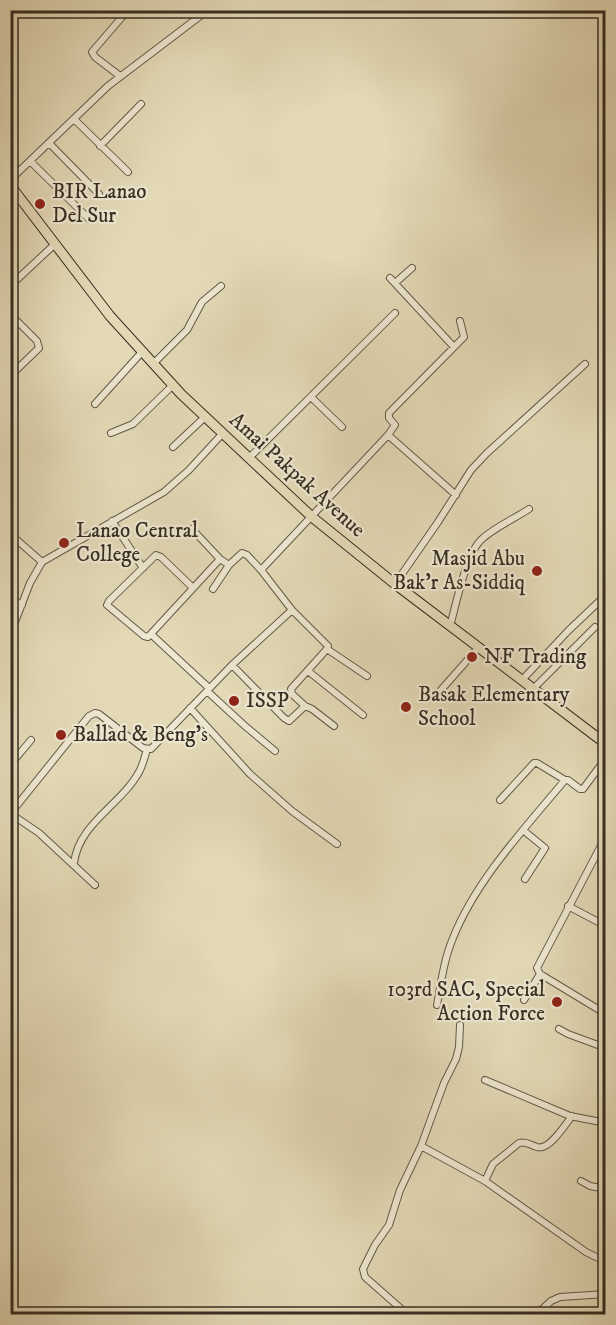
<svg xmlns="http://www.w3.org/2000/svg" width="616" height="1325" font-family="'IM FELL DW Pica',serif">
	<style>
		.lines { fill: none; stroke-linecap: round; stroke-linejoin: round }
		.minor-casing { stroke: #625948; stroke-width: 8 }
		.highway-casing { stroke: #372e23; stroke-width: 11 }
		.minor { stroke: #ede6d0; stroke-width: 6 }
		.highway { stroke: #e3d9b6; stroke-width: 9 }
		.poi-dot { fill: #8f2418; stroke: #ede6d0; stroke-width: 2 }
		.labels { text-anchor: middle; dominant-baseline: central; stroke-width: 4.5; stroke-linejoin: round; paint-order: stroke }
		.poi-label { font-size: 21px; fill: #372e23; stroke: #ede6d0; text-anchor: start }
		.street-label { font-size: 21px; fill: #372e23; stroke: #ede6d0 }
	</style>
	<rect width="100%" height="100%" fill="#e3d9b6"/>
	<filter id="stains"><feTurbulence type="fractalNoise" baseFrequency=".00333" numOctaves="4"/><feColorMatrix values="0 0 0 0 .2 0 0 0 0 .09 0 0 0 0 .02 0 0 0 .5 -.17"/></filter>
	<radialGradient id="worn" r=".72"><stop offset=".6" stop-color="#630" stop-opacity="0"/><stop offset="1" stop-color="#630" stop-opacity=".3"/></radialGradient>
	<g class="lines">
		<g class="minor-casing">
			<path id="minor" d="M120,76L95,57L92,52L128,10
				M74,119L128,172
				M49,143L99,194
				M100,146L141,104
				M30,161L89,219
				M10,180L108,86L208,10
				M390,278L454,347
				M395,283L412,268
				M10,286L55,244
				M10,314L37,341L39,348L10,376
				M153,364L187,330L202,302L221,286
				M311,397L342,427
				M95,404L142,352
				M111,433L133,424L173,385
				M388,435L395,425L389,418V413L464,337L460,321
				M173,447L205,417
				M249,458L395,313
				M112,521L143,568
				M192,529L220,559
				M10,534L42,562
				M395,584L438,522L471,470L487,453L585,364
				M192,587L161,557L156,555L109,601L107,605L144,636L148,637L220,559L229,565
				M213,589L229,565L242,553L247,555L261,570
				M10,599L22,605
				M450,626C456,605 466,553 482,539C495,527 514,519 529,509
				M10,635L30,583L42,562L164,492L189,470L223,433
				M152,635L209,688
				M327,649L367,676
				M232,665L284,718L289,721L305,706L292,694L291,689L327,649L328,646L292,610
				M308,671L363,715
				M522,680L569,630L606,595
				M533,689L595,627
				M441,690L479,647
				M207,691L245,726L275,751
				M305,706L312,709L334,726
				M190,708L250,774L292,811L337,844
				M10,765L31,740
				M500,800L534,763H537L565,780
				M10,814L89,716L95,713L99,714L143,748L151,749L232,665L292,610L261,570L388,435L456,495
				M11,814L39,833L95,885
				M523,830L545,848L525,879
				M606,836L537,968L540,974L606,1014
				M74,863C79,823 121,805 139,772C143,765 145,756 147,749
				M568,906L606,926
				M524,1000L540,974
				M437,1005C441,983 444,959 453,938C476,880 525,828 565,780H568L580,789H583L606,758
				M559,1029L568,1034L606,1048
				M485,1080L570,1116L606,1123
				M421,1146L485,1181L586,1252L606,1262
				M485,1181L493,1164L519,1143C526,1141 530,1145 537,1147C549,1151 565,1125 572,1116
				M581,1181L590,1186L606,1189
				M407,1314L365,1277L363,1269L375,1245L389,1225L400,1190L421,1146L444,1083L456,1059L459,1047L460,1025
				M537,1314L551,1301L560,1297L606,1294"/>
		</g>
		<g class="highway-casing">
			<path id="highway" d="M10,185L110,316L181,394L249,458L312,517L395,584L606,744"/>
		</g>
		<use href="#minor" class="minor"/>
		<use href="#highway" class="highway"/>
	</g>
	<g class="poi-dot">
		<circle cx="40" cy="204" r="6"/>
		<circle cx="64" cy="543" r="6"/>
		<circle cx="537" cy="571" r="6"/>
		<circle cx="472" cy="657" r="6"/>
		<circle cx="234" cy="701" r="6"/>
		<circle cx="406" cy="707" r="6"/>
		<circle cx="61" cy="735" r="6"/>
		<circle cx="557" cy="1002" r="6"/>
	</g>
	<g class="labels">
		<g class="poi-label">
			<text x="52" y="192">BIR Lanao<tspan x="52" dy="24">Del Sur</tspan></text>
			<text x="76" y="531">Lanao Central<tspan x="76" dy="24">College</tspan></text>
			<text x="525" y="559" text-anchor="end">Masjid Abu<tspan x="525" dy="24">Bak'r As-Siddiq</tspan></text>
			<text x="484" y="657">NF Trading</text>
			<text x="418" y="695">Basak Elementary<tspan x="418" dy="24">School</tspan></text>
			<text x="246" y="701">ISSP</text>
			<text x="73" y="735">Ballad &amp; Beng's</text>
			<text x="545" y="990" text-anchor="end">103rd SAC, Special<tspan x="545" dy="24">Action Force</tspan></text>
		</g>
		<g class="street-label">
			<text transform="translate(297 475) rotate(42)">Amai Pakpak Avenue</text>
		</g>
	</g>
	<rect width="616" height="1325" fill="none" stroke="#e3d9b6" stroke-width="36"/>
	<rect x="12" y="12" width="592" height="1301" fill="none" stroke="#372e23" stroke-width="3"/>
	<rect x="18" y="18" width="580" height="1289" fill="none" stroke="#372e23" stroke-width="1.5"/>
	<rect width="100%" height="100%" filter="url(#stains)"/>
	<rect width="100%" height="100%" fill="url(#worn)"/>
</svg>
